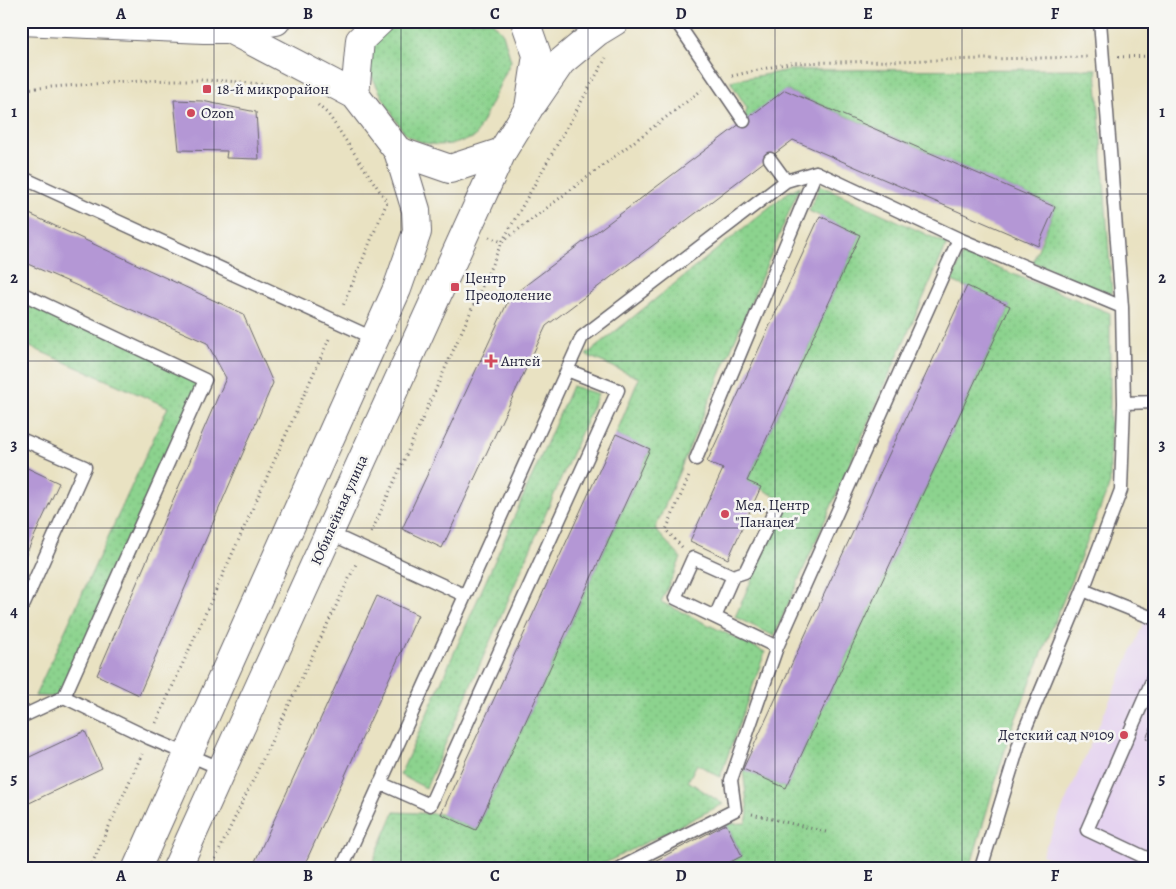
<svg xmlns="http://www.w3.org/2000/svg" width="1176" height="889" font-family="Alegreya,serif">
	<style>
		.built { fill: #e5d3f0 }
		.grass { fill: url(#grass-dots); stroke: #577a64 }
		.building { fill: #b497d5 }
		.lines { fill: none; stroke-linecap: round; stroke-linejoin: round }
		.service-casing { stroke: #68656a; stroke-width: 15 }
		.tertiary-casing { stroke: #68656a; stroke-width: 30 }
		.secondary-casing { stroke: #68656a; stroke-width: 30 }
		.path { stroke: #68656a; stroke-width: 3; stroke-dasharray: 1 4; stroke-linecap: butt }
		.service { stroke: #fff; stroke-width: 12 }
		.tertiary { stroke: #fff; stroke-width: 28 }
		.secondary { stroke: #fff; stroke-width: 28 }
		.grid { fill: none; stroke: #22223b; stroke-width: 1; stroke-opacity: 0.55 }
		.poi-dot { fill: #d1495b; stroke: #f6f6f2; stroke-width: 2 }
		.labels { text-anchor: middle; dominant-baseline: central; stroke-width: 5; stroke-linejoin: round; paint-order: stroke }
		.poi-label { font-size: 15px; fill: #22223b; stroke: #f6f6f2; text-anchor: start }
		.street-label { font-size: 15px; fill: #22223b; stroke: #f6f6f2 }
		.neatline { fill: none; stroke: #22223b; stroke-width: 2 }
		.grid-label { font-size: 16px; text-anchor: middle; font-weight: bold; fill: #22223b }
	</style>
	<defs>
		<pattern id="grass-dots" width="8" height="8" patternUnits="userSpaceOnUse" patternTransform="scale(1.25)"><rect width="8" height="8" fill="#8cd38e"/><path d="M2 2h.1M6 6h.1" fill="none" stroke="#78b57b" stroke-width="1.8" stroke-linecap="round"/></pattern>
	</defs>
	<rect width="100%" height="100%" fill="#f6f6f2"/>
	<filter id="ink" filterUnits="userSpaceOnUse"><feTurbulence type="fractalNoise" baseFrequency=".02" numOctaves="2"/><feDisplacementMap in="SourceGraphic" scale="10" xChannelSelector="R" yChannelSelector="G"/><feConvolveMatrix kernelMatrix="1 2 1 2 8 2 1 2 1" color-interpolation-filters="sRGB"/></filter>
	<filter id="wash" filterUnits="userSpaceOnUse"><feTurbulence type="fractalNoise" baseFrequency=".0096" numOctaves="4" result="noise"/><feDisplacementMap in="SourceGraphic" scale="20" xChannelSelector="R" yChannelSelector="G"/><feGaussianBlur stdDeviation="1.12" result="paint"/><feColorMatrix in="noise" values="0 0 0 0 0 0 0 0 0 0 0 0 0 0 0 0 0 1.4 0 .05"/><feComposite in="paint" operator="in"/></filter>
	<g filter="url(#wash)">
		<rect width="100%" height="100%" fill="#e9e2c2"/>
		<path class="built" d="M1155,597V868H1072L1042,855Z"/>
		<path class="grass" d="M386,21H492L503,34L511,61L475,137C453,146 430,149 408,136C400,131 368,73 367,62C366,51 379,29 386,21Z
			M1096,69L1112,294L1033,262L1055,207L786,90L744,121L747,108L730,81L790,70Z
			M820,185L947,244L774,636L735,617L786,502L747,481L860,235L809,211Z
			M800,186L655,529L681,558L661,602L765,652L720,777L697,764L688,781L723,804L595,868H370L394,812L441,814L476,830L650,450L616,434L639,378L586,355L787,193Z
			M963,254L1110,313V484L1010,733L970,868H719L742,856L726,824L746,823L748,813L743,769L786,788L1010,306L952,281Z
			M21,293L205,380L64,697L35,696L168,407L21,343Z
			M572,386L598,394L426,788L400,775Z"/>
		<g id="blocks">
			<path class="building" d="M785,90L1055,207L1038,246L793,140L546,326L442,548L402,529L510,297Z
				M174,100L202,101L256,112L259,159L226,158L227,151L179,150Z
				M21,210L243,314L273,383L139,695L97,675L226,378L207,343L21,261Z
				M820,216L860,235L747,481L761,487L728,559L690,541L723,469L707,462Z
				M967,286L1010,306L786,788L743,769Z
				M616,434L650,449L476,830L441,814Z
				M21,465L59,483L21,565Z
				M377,596L418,615L303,868H252Z
				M1155,720V743L1146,738Z
				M85,731L102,768L21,807V761Z
				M726,824L742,856L719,868H641Z"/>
		</g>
	</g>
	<g filter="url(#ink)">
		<use href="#blocks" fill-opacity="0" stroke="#68656a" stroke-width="1"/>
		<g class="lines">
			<g class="service-casing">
				<path id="service" d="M676,21L744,121
					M770,159L786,181
					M21,177L375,339
					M21,293L205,380L64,697L21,717
					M1124,403L1155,402
					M21,439L85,467L24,604L21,605
					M696,459L816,172
					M776,508L745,572L733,576L693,558L675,598L777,647
					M329,533L464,595
					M1083,590L1155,619
					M715,617L733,576
					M1155,674L1087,830L1155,862
					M64,697L149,738L222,769
					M380,783L430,805L618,390L567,370
					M342,868L582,337L786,181L816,172L959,239L1122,307
					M620,868L735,810L731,780L777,647L959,239
					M981,868L1020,741L1083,590L1121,490L1124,403L1122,307L1100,21"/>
			</g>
			<g class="tertiary-casing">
				<path id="tertiary" d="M137,868L397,289L417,232L416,210L398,151
					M177,868L502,152"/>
			</g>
			<g class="secondary-casing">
				<path id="secondary" d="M21,21L204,29H229L276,21
					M380,21L360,40L355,95L398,151L450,169L502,152L529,108L537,55L525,21
					M229,29L355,95
					M533,103L561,62L597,32L615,21"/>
			</g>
			<path class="path" d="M1118,57L1155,56
				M732,76L789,63L1087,57
				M21,89C108,84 199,72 285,88
				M318,105L328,114L387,202L343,306
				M489,237L502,242L702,90
				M371,533L502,242L606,58
				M682,547L666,530L690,474
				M156,723L330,337
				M752,814L826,832
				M90,868L142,754
				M211,868L356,564"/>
			<use href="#service" class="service"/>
			<use href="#tertiary" class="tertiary"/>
			<use href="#secondary" class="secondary"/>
		</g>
	</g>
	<path class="grid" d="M214,21V868M401,21V868M588,21V868M775,21V868M962,21V868M21,194H1155M21,361H1155M21,528H1155M21,695H1155"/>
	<g class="poi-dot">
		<rect x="202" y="84" width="10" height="10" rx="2.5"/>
		<circle cx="191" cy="113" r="5"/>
		<rect x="450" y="282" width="10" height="10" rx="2.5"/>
		<path d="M488.5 353.5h5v5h5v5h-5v5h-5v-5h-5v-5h5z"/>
		<circle cx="725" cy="514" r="5"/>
		<circle cx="1124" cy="735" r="5"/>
	</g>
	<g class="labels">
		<g class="poi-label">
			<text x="217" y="89">18-й микрорайон</text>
			<text x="201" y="113">Ozon</text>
			<text x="465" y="278">Центр<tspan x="465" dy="17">Преодоление</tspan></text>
			<text x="501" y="361">Антей</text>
			<text x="735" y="505">Мед. Центр<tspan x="735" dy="17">"Панацея"</tspan></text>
			<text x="1114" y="735" text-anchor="end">Детский сад №109</text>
		</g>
		<g class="street-label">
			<text transform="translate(339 510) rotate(-66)">Юбилейная улица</text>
		</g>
	</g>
	<rect width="1176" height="889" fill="none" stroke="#f6f6f2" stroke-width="55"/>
	<rect x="28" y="28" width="1120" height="834" class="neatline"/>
	<g class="grid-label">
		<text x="121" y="19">A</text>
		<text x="308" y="19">B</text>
		<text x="495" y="19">C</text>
		<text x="681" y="19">D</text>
		<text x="868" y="19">E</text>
		<text x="1055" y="19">F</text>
		<text x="14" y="117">1</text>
		<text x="1162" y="117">1</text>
		<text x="14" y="283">2</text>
		<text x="1162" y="283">2</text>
		<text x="14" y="450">3</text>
		<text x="1162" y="450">3</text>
		<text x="14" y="617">4</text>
		<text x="1162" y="617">4</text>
		<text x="14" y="784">5</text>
		<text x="1162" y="784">5</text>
		<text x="121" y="881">A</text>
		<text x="308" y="881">B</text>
		<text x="495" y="881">C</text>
		<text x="681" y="881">D</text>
		<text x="868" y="881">E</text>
		<text x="1055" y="881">F</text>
	</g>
</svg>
